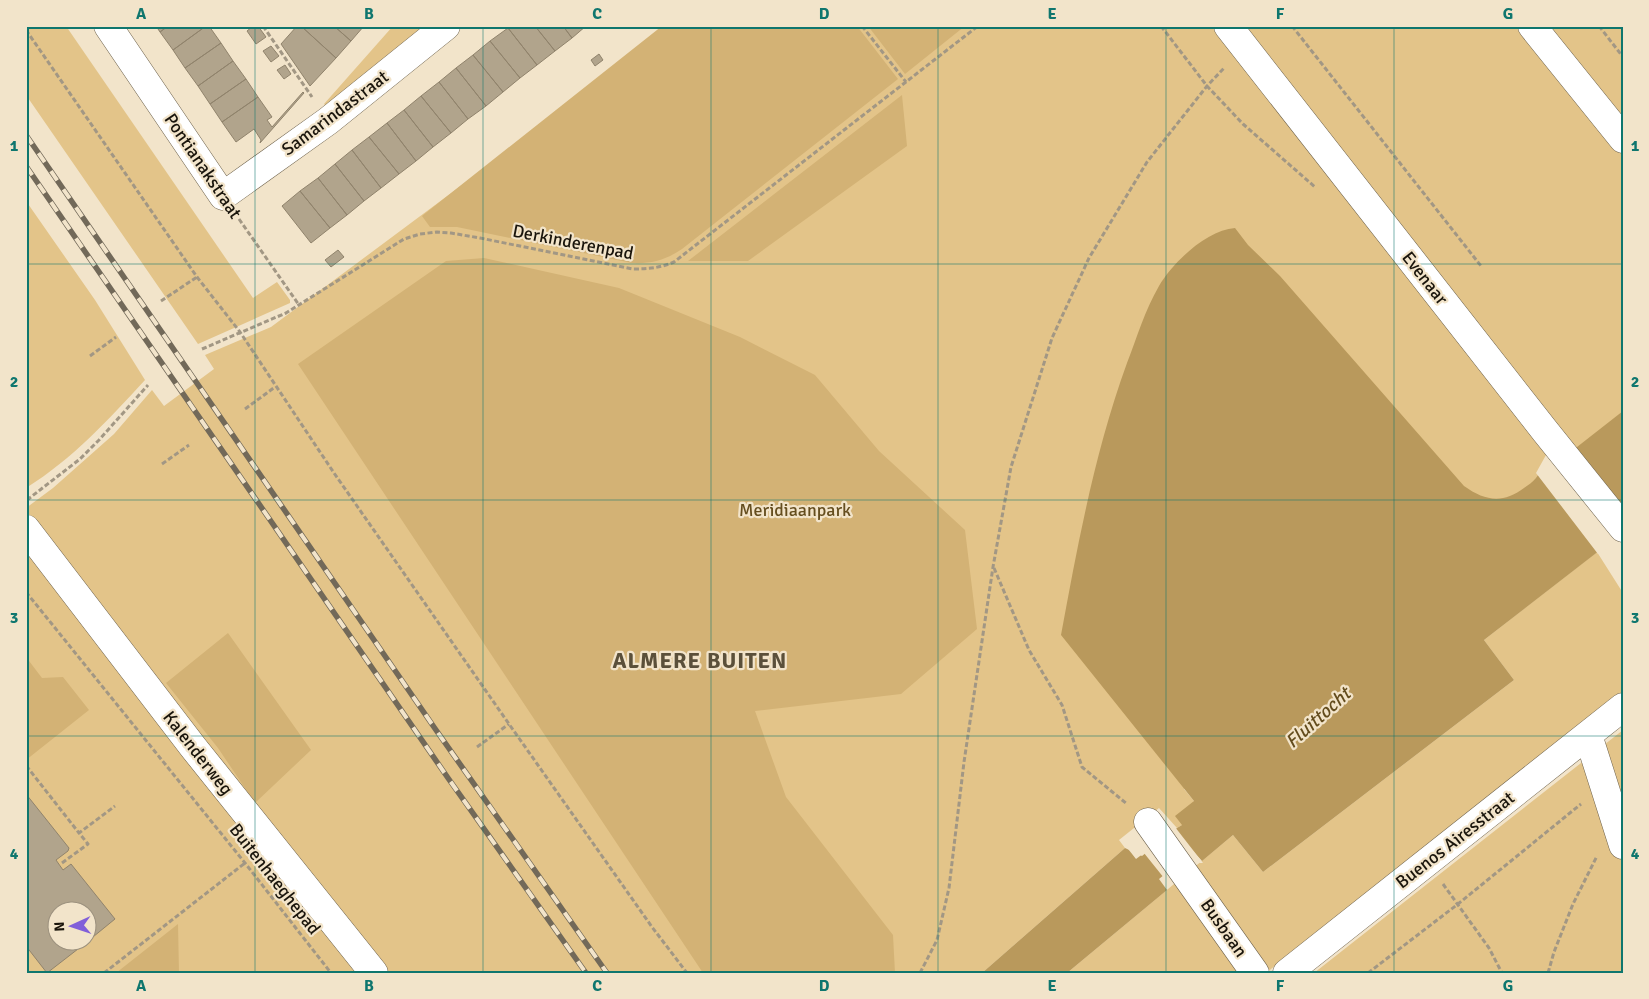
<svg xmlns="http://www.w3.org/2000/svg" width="1649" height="999" font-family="Signika,sans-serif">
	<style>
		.green { fill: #e3c489; fill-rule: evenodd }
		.forest { fill: #d3b275 }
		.water { fill: #b9995c }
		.pier { fill: #f2e4ca }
		.building { fill: #b1a48c; stroke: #90836c }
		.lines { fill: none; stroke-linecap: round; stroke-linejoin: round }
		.minor-casing { stroke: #6d614b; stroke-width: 29 }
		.major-casing { stroke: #6d614b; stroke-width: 29 }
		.path { stroke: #a29784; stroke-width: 3; stroke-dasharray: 5 2.5; stroke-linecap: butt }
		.minor { stroke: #fff; stroke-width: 28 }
		.major { stroke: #fff; stroke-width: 28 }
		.rail-casing { stroke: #726959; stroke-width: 5.5 }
		.rail { stroke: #f2e4ca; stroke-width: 4; stroke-dasharray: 11; stroke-linecap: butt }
		.grid { fill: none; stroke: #0f766e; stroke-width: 1; stroke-opacity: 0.55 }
		.labels { text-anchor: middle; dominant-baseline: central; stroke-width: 4.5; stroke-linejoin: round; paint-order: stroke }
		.street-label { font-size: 18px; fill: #1a150c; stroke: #f2e4ca }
		.park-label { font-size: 18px; fill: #654e1f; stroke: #f2e4ca }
		.water-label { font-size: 19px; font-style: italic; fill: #634c1d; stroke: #f2e4ca }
		.district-label { font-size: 22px; font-weight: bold; letter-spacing: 1px; fill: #5b503a; stroke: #f2e4ca }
		.neatline { fill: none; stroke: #0f766e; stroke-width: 2 }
		.grid-label { font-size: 16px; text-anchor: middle; font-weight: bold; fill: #0f766e }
	</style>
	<rect width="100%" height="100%" fill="#f2e4ca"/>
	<path class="green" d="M26,26H66L253,298L277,282L290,300V303L198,344L26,95Z
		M393,26H429L327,107L324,104Z
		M676,26H1623V439L1184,789L1194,801L1182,825L1177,828L1159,808L1119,840L1125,848L982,973H26V508L53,488L114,434L152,390L164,406L214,369L205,355L271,327ZM58,912H88V942H58Z
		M26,201L95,300L145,380C108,420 74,458 26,488Z
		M1597,552L1623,593V692L1266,973H1067L1233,835L1263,872L1514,680L1484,640Z
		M1623,730V973H1314Z"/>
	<path class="forest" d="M662,26H857L898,79L682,249C666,260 651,264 632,263L457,227H430L422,216Z
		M868,26H965L905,74Z
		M902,95L907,146L748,261H688Z
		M484,258L619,288L740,337L815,375L879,451L965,530L977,629L901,694L755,711L786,797L893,935L895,973H703L298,364L446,261Z
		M228,633L311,750L255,803L218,748L166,683Z
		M26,657L42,678L63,677L89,710L26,760Z
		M178,924L179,973H116Z"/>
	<path class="water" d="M1235,228L1248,245L1280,276L1464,486C1485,501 1503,504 1524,488C1528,485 1533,482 1536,478C1541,472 1544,464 1547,457L1577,447L1623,411V534L1613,540L1484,640L1514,680L1263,872L1233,835L1202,861L1193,851L1159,879L1167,890L1067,973H982L1125,848L1142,856L1177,828L1182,825L1175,816L1194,801L1061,635C1078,543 1095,451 1127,363C1137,337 1145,310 1159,286C1173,262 1207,230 1235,228Z"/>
	<path class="pier" d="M1574,445L1623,507V537L1598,554L1536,473L1546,455Z
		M1175,827L1203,863H1200L1193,854L1164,878L1144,853L1136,859L1125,845L1141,853Z"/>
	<path class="building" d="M156,26H168L160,32Z
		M168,26H206L173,50L160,32Z
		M206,26H209L221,43L185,68L173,50Z
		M253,26H258L266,37L256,44L247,31Z
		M297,26H301L336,58L310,86L281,44Z
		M301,26H334L351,41L336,58Z
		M334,26H364L351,41Z
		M510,26H535L555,51L537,65L508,28Z
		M535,26H563L572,38L555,51Z
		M563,26H586L572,38Z
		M508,28L537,65L520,78L490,41Z
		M490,41L520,78L503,92L473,55Z
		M221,43L233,61L198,86L185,68Z
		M271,46L279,56L271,62L263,51Z
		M599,54L603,60L595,66L591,60Z
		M473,55L503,92L486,106L456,68Z
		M233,61L246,79L210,104L198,86Z
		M285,65L291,74L284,79L277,70Z
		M456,68L486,106L468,119L439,82Z
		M246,79L258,97L222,122L210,104Z
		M439,82L468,119L451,133L421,96Z
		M303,92L304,93L260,143L261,140L254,129L236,142L222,122L258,97L272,117L267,120L272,127Z
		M421,96L451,133L433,147L404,110Z
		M404,110L433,147L416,161L387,123Z
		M387,123L416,161L399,174L369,137Z
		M369,137L399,174L381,188L352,150Z
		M352,150L381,188L364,201L335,164Z
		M335,164L364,201L347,215L318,178Z
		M318,178L347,215L330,228L300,191Z
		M300,191L330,228L311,243L282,206Z
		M338,250L344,257L331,267L325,260Z
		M26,794L69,848L68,851L56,860L63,870L71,864L115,919L88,941V912H58V942H87L47,973L26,946Z"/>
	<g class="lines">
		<g class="minor-casing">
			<path id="minor" d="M108,26L223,196L328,121L446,26
				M26,529L193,747L374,973
				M1588,735L1623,845
				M1148,822L1255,973
				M1287,973L1623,707"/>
		</g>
		<g class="major-casing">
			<path id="major" d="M1228,26L1545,431L1623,528
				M1532,26L1623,139"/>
		</g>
		<path class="path" d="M263,26L312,97
			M862,26L906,82
			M1161,26L1207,86L1243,124L1315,187
			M1292,26L1481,266
			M1599,26L1623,57
			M26,30L197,277L240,332L334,473L509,724L652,927L687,973
			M239,219L299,305
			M161,301L197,277
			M202,349L286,313L404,239L420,234L437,232L451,233L480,238L633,269C648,269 660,268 674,262L978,26
			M90,356L116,337
			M245,409L275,387
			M162,464L189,445
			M27,500L80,459L99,440L148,385
			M994,568L1029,650L1062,705L1082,767L1127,804
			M26,592L245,863L331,973
			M477,747L509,724
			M26,770L28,768L79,833
			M62,863L88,844L79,833L115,806
			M1443,884L1489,948L1502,973
			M104,973L245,863
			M920,973L937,940L949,888L964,762L993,567L1011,467L1052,338L1089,258L1147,162L1207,86L1225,67
			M1368,973L1458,904L1581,804
			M1548,973L1554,952L1573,904L1597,856"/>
		<use href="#minor" class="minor"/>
		<use href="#major" class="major"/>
		<g class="rail-casing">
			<path id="rail" d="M26,135L436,730L607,973
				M26,166L448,778L586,973"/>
		</g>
		<use href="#rail" class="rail"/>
	</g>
	<path class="grid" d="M255,26V973M483,26V973M711,26V973M938,26V973M1166,26V973M1394,26V973M26,264H1623M26,500H1623M26,736H1623"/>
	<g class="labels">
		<g class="street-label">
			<text transform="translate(335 113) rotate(-37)">Samarindastraat</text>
			<text transform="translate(203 166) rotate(56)">Pontianakstraat</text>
			<text transform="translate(573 242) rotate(11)">Derkinderenpad</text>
			<text transform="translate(1425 278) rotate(52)">Evenaar</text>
			<text transform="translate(198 753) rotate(52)">Kalenderweg</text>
			<text transform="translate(1455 840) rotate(-38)">Buenos Airesstraat</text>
			<text transform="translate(275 879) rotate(52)">Buitenhaeghepad</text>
			<text transform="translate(1224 928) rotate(55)">Busbaan</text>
		</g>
		<g class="park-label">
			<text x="795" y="510">Meridiaanpark</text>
		</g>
		<g class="water-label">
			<text transform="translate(1318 718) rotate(-42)">Fluittocht</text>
		</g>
		<g class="district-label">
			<text x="700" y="660">ALMERE BUITEN</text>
		</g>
	</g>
	<rect width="1649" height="999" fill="none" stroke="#f2e4ca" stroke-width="55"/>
	<g transform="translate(72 926) rotate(267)"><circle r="24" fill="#f2e4ca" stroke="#9c917e"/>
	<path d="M0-4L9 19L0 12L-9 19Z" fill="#815fd9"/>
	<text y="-8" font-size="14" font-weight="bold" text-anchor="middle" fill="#1a150c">N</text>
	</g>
	<rect x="28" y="28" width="1594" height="944" class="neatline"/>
	<g class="grid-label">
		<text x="141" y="19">A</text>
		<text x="369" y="19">B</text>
		<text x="597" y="19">C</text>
		<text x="824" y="19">D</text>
		<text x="1052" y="19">E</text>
		<text x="1280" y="19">F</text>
		<text x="1508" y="19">G</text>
		<text x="14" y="151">1</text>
		<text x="1635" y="151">1</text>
		<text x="14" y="387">2</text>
		<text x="1635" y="387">2</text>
		<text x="14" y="623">3</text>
		<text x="1635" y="623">3</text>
		<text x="14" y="859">4</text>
		<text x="1635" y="859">4</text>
		<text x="141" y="991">A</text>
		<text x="369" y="991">B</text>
		<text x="597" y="991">C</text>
		<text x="824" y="991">D</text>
		<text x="1052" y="991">E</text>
		<text x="1280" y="991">F</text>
		<text x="1508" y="991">G</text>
	</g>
</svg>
